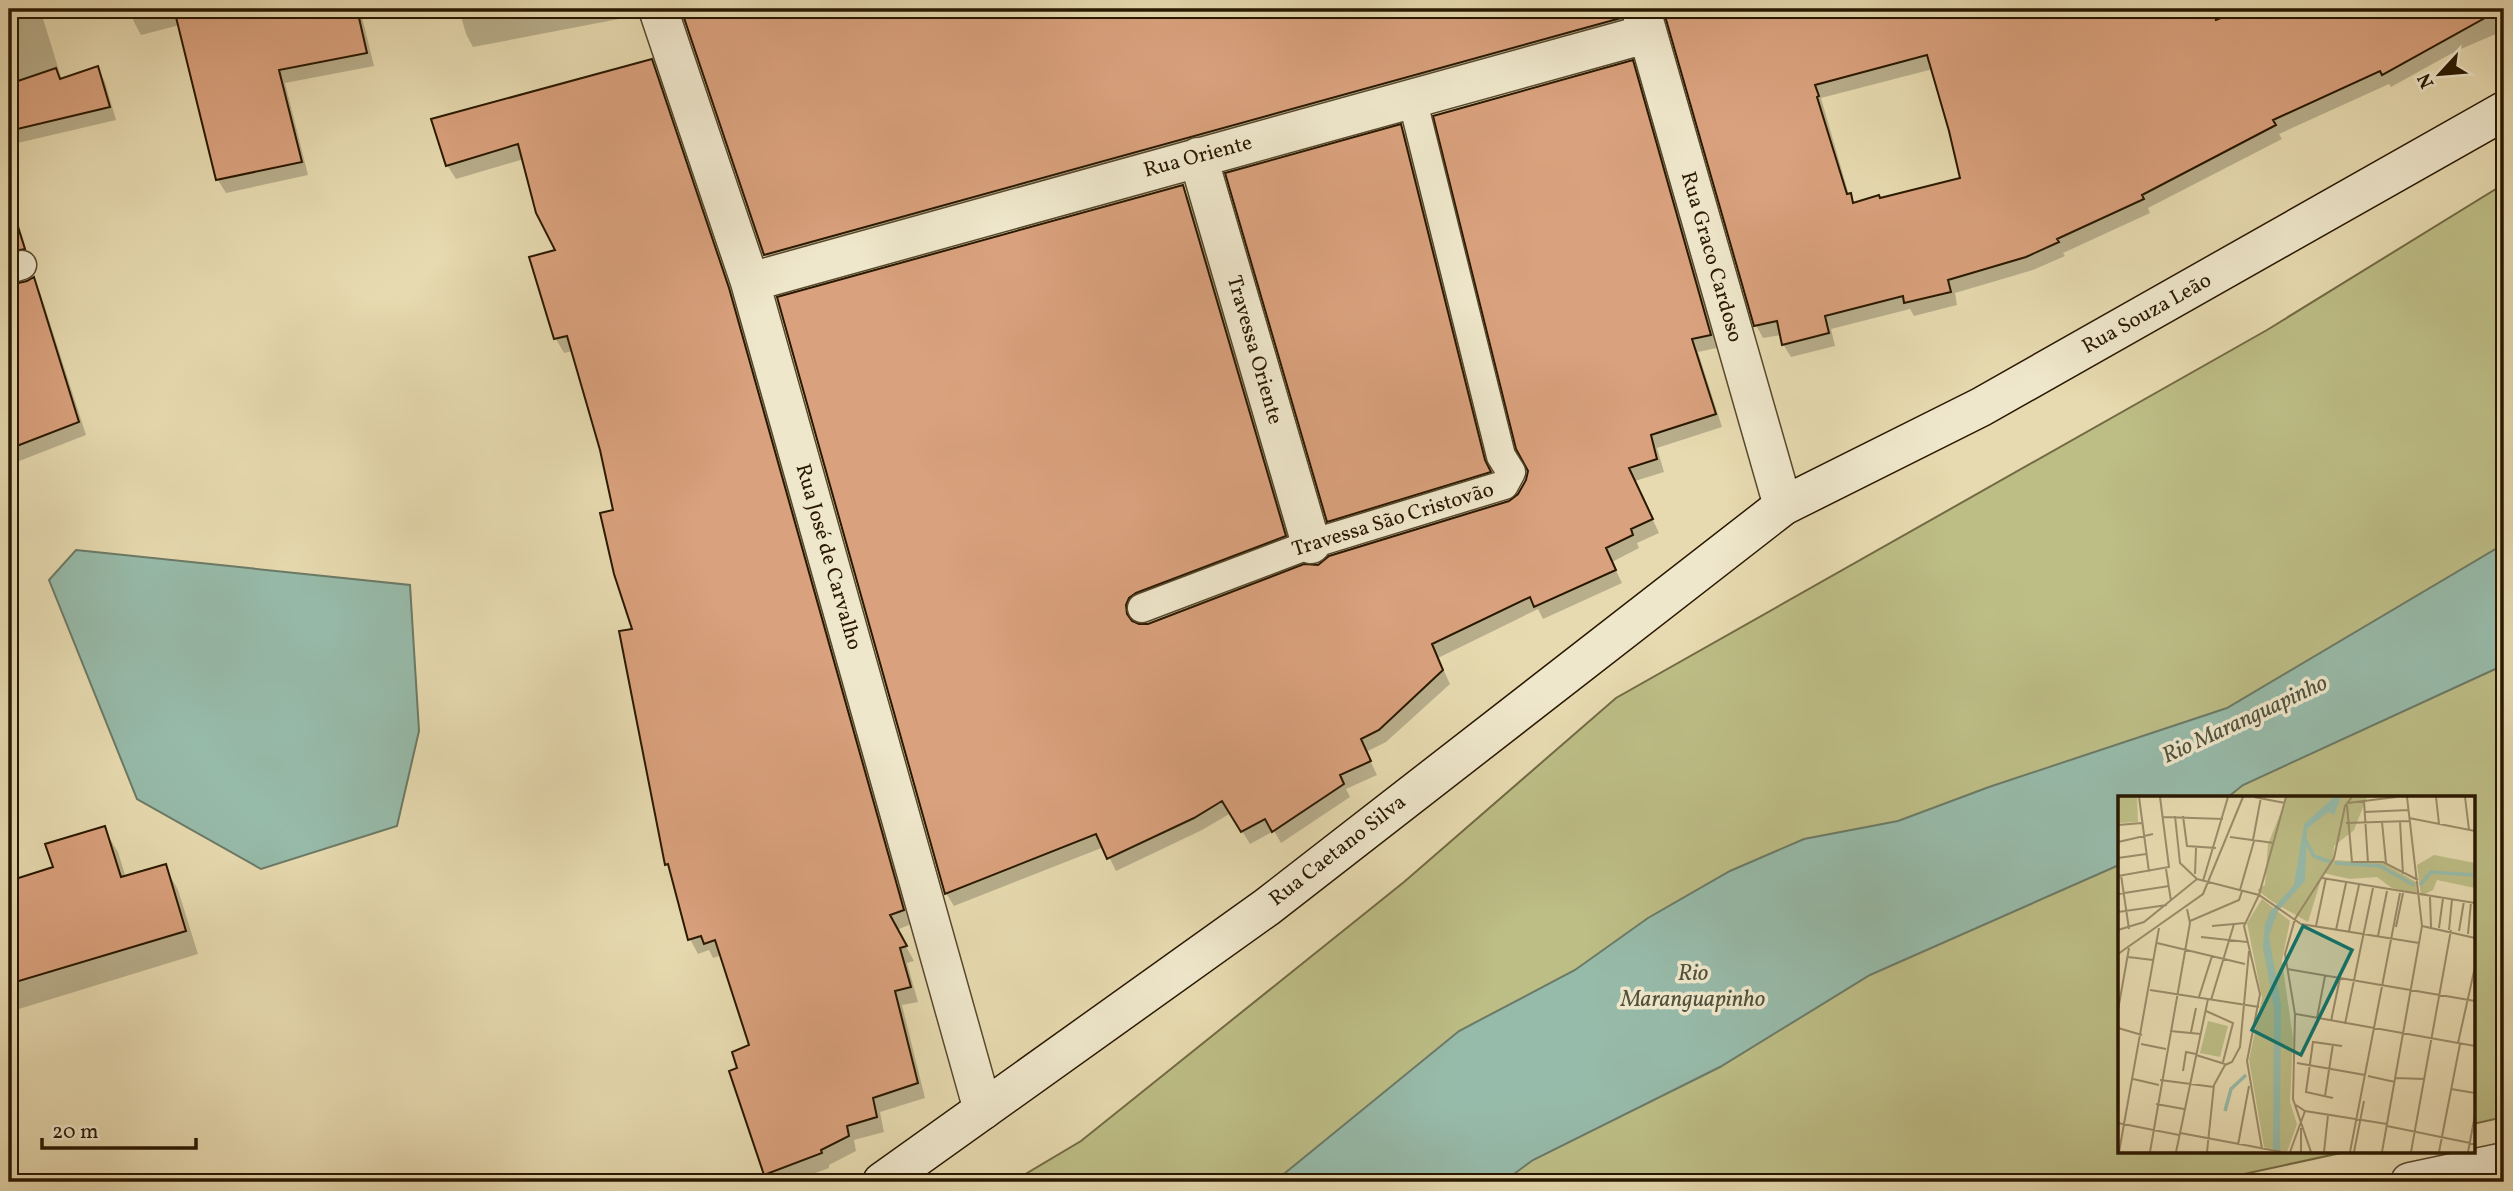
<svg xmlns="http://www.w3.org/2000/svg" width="2513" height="1191" font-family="Vollkorn,serif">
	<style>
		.green { fill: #bdbd86; stroke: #736a43; stroke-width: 2 }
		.water { fill: #97bbaa; stroke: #6b7a66; stroke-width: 2 }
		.shadow { fill: #0003; fill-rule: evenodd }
		.building { fill: #d9a17d; stroke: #291800; stroke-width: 2; fill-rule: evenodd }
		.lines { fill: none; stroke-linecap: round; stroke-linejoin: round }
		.service-casing { stroke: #58482c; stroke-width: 31 }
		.minor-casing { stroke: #58482c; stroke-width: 41 }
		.secondary-casing { stroke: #291800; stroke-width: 41 }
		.service { stroke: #efe7cc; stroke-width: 28 }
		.minor { stroke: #efe7cc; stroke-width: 38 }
		.secondary { stroke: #efe7cc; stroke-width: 38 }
		.labels { text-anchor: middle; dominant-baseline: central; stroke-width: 7; stroke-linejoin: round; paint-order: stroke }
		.street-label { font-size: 21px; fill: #291800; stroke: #efe7cc }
		.water-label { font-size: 23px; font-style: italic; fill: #50513c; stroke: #efe7cc }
		.inset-river { fill: none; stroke: #97bbaa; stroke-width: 3.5 }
		.inset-road { fill: none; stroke: #9b8c6a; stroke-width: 2 }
		.view { fill: #0f766e; fill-opacity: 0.15; stroke: #0f766e; stroke-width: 3.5 }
		.inset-edge { fill: none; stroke: #291800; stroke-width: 3.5 }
	</style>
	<rect width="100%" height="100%" fill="#e7dab0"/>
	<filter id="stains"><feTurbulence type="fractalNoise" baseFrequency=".00286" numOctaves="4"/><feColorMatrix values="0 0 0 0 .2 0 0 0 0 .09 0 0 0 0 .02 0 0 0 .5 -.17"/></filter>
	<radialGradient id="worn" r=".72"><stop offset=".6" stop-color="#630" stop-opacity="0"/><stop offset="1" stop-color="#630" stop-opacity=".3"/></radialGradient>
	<path class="green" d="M2504,184V1117L2473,1124V797H2119V1151H2350L2207,1182H1012L1081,1141L1404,882L1616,698L2267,330Z"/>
	<path class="water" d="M2504,544V665L2243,785L2228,797H2119V865L1870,975L1720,1067L1533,1160L1503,1182H1274L1459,1031L1575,970L1648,918L1730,871L1804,839L1898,821L1989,787L2227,708Z
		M76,550L410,585L419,731L397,826L261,869L137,799L49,580Z"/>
	<path class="shadow" d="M9,9H40L62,80L98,68L105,82L116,120L9,145Z
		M130,9H360L374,66L285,83L308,175L226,193L218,180L180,25L141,35L134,22Z
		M459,9H648L645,14L473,47L466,34Z
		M683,9H1632L1626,20L773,268L766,255Z
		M1665,9H2504V49L2496,34L2456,51L2391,87L2389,84L2279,134L2282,139L2148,208L2150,213L2063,253L2065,256L2033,270L1955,293L1957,305L1914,316L1910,309L1831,329L1835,346L1791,357L1783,344L1782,335L1763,338L1756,325ZM1933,69L1962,179L1880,200L1855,204L1849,195L1821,98Z
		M651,61L659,76L736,305L911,924L897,930L914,961L907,963L918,1002L902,1005L925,1098L880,1112L884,1132L854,1140L856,1151L829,1165V1168L791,1182H771L766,1174L739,1068L752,1046L722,955L713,958L709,950L698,954L690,939L673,876L667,864L634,630L615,511L602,449L573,351L564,353L556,339L531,259L557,251L524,159L456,179L447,165Z
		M1632,62L1639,75L1717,348L1698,352L1722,427L1657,448L1664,472L1635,481L1659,533L1637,543L1639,548L1612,562L1622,583L1543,619L1538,609L1438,658L1450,684L1386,742L1366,752L1377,775L1346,789L1350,797L1281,843L1274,831L1250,844L1231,813L1202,830L1116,871L1104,847L954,906L946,893L1182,187L1190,200L1292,549L1136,611L1133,623L1148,625L1510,502L1519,495L1527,480Z
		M1401,126L1406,136L1491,475L1334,531L1329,521Z
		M9,191L30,262L9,268Z
		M33,279L40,292L86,435L9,465V286Z
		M104,829L118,852L126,878L165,866L178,890L198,954L9,1012V883L55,869Z"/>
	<path class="building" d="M174,9H357L367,53L279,70L302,162L216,180Z
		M681,9H1620L1621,18L764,255Z
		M1663,9H1949L1951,17L1981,9H2212L2216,20L2243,9H2501L2382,75L2380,71L2273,120L2276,125L2142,195L2144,199L2057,239L2059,242L2026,257L1948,280L1951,292L1904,303L1903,296L1825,316L1829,333L1782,345L1777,321L1754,326ZM1927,55L1949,131L1960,178L1880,198L1879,195L1853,203L1851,193L1847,194L1817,97L1819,96L1815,85Z
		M652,59L729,288L904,910L890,915L907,946L900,948L911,987L895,991L918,1083L873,1098L877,1117L847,1126L849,1136L821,1150L822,1153L764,1175L729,1071L737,1068L732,1052L749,1045L715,940L704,944L701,936L688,940L668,864L665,865L619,631L632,629L614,574L600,513L613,510L600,450L567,336L554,339L529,257L555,250L536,213L518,144L446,166L431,119Z
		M1633,60L1711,335L1692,339L1716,414L1651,435L1657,459L1629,468L1653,519L1631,529L1633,535L1606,548L1616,570L1534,607L1530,597L1432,644L1443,670L1379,730L1361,739L1371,761L1340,775L1344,784L1272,832L1265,819L1241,832L1222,801L1194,818L1107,859L1096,834L945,894L777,297L1183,185L1286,536L1136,593L1129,598L1126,605L1127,614L1132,621L1139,624H1148L1304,564L1318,565L1329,556L1509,501L1518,494L1526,480L1528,471L1516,449L1433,116Z
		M98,66L110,107L9,131V84L56,68L60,79Z
		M1401,124L1485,460L1491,472L1327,522L1225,173Z
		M18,227L25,249L9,252V228Z
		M34,277L79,422L9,449V285L27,281Z
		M105,826L121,877L166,864L186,931L9,984V881L53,867L45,844Z"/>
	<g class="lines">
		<g class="service-casing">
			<path id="service" d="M9,269L22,265
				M1142,608L1311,544L1504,485L1511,472L1501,456L1412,98"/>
		</g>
		<g class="minor-casing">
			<path id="minor" d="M658,9L750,282L983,1110
				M1641,10L1783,506
				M1198,157L1311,544
				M750,282L1646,34
				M2410,1182L2504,1162"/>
		</g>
		<g class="secondary-casing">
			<path id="secondary" d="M882,1182L1267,907L1783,506L1981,407L2504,111"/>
		</g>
		<use href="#service" class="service"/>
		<use href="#minor" class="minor"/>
		<use href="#secondary" class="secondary"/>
	</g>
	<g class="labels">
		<g class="street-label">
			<text transform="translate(1198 157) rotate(-15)">Rua Oriente</text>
			<text transform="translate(1711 257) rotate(74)">Rua Graco Cardoso</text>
			<text transform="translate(2147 314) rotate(-29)">Rua Souza Leão</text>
			<text transform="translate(1254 350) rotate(74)">Travessa Oriente</text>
			<text transform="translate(1393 520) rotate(-17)">Travessa São Cristovão</text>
			<text transform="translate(828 557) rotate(74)">Rua José de Carvalho</text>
			<text transform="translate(1338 851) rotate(-38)">Rua Caetano Silva</text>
		</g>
		<g class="water-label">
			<text transform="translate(2245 720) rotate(-25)">Rio Maranguapinho</text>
			<text x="1693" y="974">Rio<tspan x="1693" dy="26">Maranguapinho</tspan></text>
		</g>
	</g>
	<g transform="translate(2118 796)">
		<rect width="357" height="357" fill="#e7dab0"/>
		<path d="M0,1H19L20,26L0,27ZM169,1H249L236,34L216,50L215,64L265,67L298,86L299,98L274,92L259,81L232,83L205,77L190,126L155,106L139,94L147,89L150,48ZM316,59L357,67V92L319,84L315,94L303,100L299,69ZM144,103L172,125L164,165L175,242L172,306L179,328L169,356L146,351L131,264L144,202L129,127ZM90,225L110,230L102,261L82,257Z" fill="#bdbd86"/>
		<path d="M216,1H223L216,19L210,16L189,33L187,85L160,115L151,140L163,208L162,356L155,353L156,212L145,151L147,128L152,116L176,89L186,28Z" fill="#97bbaa"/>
		<path class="inset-river" d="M187,43L196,60L212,66M217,67L262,70L296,89M302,89L313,76L357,79M107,315L113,293L128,279"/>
		<path class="inset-road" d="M21,1L31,76M136,1L167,7M318,1L321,28M347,1L351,34M246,5L250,67M230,7L278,1M229,9L234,66H265L300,84M247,16L290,14M57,20L62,67L79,83M65,20L69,50L98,52M45,21L105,23M291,22L357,35M264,26L268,67M282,26L285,78M228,27L291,25M0,29L24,27M112,41L156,47M135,44L143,1M0,46L35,38M0,62L28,58M48,73L53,105M77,78L78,52M3,79L11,133M0,80L51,71L42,1M204,82L357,107M85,85L110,1M122,94L136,45M0,98L51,90M312,101L313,131M0,116L49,109M72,125L121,104L124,95M94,130L127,127M198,130L208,82M304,130L357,142M278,131L285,97M321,132L325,102M0,134L26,126L79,83L141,99L183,128L301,147M218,134L228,87M331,134L334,103M231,135L241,89M341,135L346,105M350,138L353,106M260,140L269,95M83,141L129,146M39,147L127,168M0,158L85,98L125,1M10,161L35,164M169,173L357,205M32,194L141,211M81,201L94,160M93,204L116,128M0,214L11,152M88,215L115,227L105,266M178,218L357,250M199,222L207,180M213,225L222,182M227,228L255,92M0,232L24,239M52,235L83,238M73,236L78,212M340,247L357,171M23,248L48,253M78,259L107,268M179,267L247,279M107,269L114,266L122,251L131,155M65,275L68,256L78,258M250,280L277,286M277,282L307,283M15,283L41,289M42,284L96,291M333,293L357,297M207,300L215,248M215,302L188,296L195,246L224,250M38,308L66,313M178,309L187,315L269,328M0,327L61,339M269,330L357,348M183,332V356M62,337L90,203M120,349L131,290M144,353L129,265L142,198L126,130L141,99L168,1M1,356L41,132M32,356L72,127L69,113M58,356L62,337L164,356M89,356L96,289L107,269M172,356L187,315M193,356L175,303L177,218L167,158L177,123L216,62L227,10L234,1M206,356L210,319M232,356L282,97M236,356L246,305M264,356L304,130L289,1M293,356L333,134M321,356L342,248M350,356L357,319"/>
		<path class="view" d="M185,130L234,154L183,259L134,234Z"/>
		<rect width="357" height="357" class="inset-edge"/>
	</g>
	<rect width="2513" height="1191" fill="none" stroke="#e7dab0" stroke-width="35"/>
	<rect x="10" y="10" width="2492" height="1170" fill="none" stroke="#291800" stroke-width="3.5"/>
	<rect x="18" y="18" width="2478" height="1156" fill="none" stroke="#291800" stroke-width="2"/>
	<g transform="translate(2440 74) rotate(244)" stroke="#efe7cc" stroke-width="5" paint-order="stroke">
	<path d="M0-5L12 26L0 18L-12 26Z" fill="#291800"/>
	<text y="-10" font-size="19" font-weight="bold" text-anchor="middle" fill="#291800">N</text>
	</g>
	<path d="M42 1138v10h154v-10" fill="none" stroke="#291800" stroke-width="3.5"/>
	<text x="52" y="1138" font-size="21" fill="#291800" stroke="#efe7cc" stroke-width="5" paint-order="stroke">20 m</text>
	<rect width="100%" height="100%" filter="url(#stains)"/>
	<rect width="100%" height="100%" fill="url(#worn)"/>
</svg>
